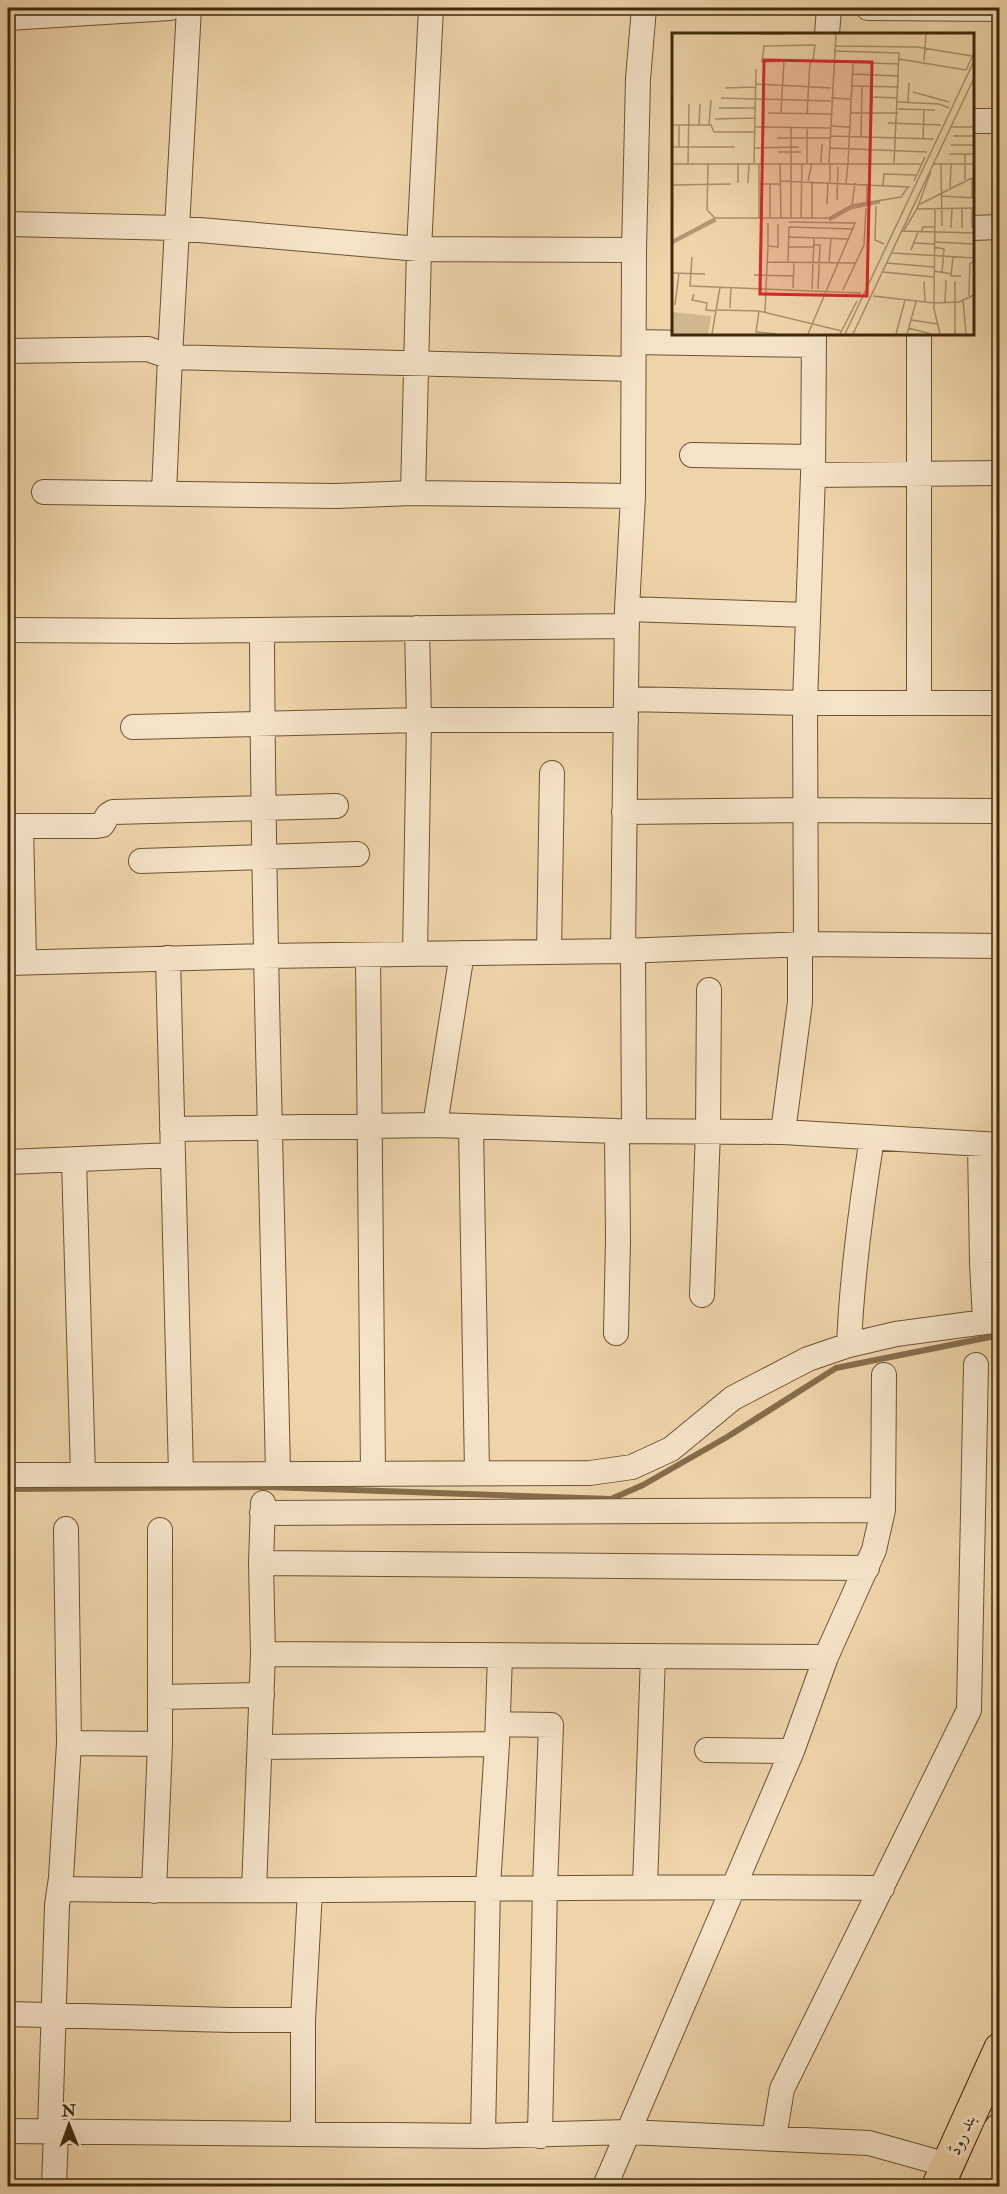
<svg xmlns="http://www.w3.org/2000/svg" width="1007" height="2194" font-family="'IM FELL Double Pica',Amiri,serif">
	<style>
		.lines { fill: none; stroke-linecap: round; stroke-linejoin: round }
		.stream { stroke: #856d4a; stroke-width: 6 }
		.minor-casing { stroke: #6b5432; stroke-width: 26 }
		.major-casing { stroke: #3f290a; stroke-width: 34 }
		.highway-casing { stroke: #3f290a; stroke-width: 35 }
		.minor { stroke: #f5e3c8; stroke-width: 24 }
		.major { stroke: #efd4aa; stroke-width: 32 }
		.highway { stroke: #efd4aa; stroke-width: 33 }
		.labels { text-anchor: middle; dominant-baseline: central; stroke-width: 6; stroke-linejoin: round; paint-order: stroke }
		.street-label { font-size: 18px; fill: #3f290a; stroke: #f5e3c8 }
		.inset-river { fill: none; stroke: #b39a74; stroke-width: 3 }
		.inset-road { fill: none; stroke: #a9906a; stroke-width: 1.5 }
		.view { fill: #d62828; fill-opacity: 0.15; stroke: #d62828; stroke-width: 3 }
		.inset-edge { fill: none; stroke: #3f290a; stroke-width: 3 }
	</style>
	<rect width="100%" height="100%" fill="#efd4aa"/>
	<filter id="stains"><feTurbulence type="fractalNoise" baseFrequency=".00333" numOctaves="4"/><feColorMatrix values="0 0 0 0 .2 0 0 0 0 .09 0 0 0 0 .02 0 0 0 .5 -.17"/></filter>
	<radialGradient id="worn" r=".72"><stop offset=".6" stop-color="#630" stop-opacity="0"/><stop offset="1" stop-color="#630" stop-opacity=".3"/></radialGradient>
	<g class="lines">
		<path class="stream" d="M8,1489L268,1487L611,1499L643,1485L727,1437L836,1368L1000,1335"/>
		<g class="minor-casing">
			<path id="minor" d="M868,8L1000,9
				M8,18L170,8
				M827,34L829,8
				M972,121H1000
				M8,224L176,228L419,249L634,250
				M972,228L1000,227
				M634,342L814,345
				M8,351L148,349L170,357L633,369
				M692,455L813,457
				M813,475L1000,473
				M44,492L336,496L413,493L633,496
				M164,492L170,357L189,8
				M413,493L419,249L431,8
				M627,609L808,615
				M8,630L172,631L627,626
				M262,631C263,912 272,1192 278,1473
				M626,699L805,703H1000
				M919,703V333
				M133,727L419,720H626
				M624,812L805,810L1000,811
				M8,826H96L102,825L108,815L113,812L336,806
				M21,826L24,962
				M141,861L357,854
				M806,944L805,703L813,475L814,333
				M633,950L634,1131
				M623,951L627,609L633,496L634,250L638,79L644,8
				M549,952L552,773
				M415,954L419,720L417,628
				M368,955L373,1473
				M168,958L181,1474
				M8,963L265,956L623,951L806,944L1000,946
				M435,1125L462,953
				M471,1127L477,1472
				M172,1129L435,1125L617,1131L783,1132L1000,1145
				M783,1132L800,1002V944
				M980,1144L982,1263L985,1321
				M74,1160L83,1474
				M8,1162L173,1155
				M702,1295L708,1131L709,990
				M616,1333L618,1240L617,1131
				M849,1345C852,1275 861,1207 872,1138
				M8,1475L590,1473L632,1467L671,1449L733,1398L808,1359L849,1345L896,1334L1000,1320
				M883,1510L884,1375
				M262,1513L883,1510L874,1550L826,1657L792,1751L605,2186
				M66,1529L69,1743
				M261,1563L867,1568
				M263,1654L826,1657
				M160,1697L262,1695
				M498,1724L551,1725L545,1887L540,2136
				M261,1747L497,1744
				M707,1750L792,1751
				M645,1886L653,1656
				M60,1889C334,1894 608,1884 882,1888
				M254,1890L263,1654L261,1563L263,1503
				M154,1891L160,1744
				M8,2014L230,2020H303
				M8,2131L483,2136L628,2132L869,2143L948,2165
				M50,2131L57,1905L61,1878L69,1743L160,1744V1530
				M303,2134V2020L310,1891
				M483,2136L488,1887L497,1744L500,1655
				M774,2138L782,2089L969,1710L976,1365
				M54,2186L56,2131"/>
		</g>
		<g class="major-casing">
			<path id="major" d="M938,2186L1000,2049"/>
		</g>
		<g class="highway-casing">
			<path id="highway" d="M975,2186L1000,2130"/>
		</g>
		<use href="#minor" class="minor"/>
		<use href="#major" class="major"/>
		<use href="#highway" class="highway"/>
	</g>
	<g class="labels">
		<g class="street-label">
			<text transform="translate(962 2135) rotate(-66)">بند روڈ</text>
		</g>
	</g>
	<g transform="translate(672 33)">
		<rect width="302" height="302" fill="#efd4aa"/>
		<path d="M0,279L39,283L36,301H0Z" fill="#d1b78f"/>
		<path class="inset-river" d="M157,187L179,175L208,169M0,210L44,187"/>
		<path class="inset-road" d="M88,1H113M163,13L245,14L300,23M162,18L227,20L222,131M227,26L294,37M112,28H138L135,81M252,28L254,1M294,37L302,20M180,41L227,43M83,51L159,55M179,53L227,54M53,55L83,54M241,59L277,69M200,64L226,65M49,65L159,68M159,65L178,66M226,69L267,71L277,75M236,69L237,50M47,75H83M226,76L263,77M96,80L159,81M109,80L112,28L90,29L92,13L143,12L141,28L227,31M178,80H226M43,86L83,85M216,90L269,92M0,92H39L42,99H83M27,92L28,71M37,92L39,67M158,93L177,94M83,94L158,95M279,94H302M119,95V185M158,103L262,106M281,103H302M189,104L190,53M199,104L200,54M105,105H158M251,105L252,77M279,112H302M0,114H63M7,114V92M82,115L127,114M157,115L255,119M106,119H129M277,121H302M82,130L84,36M87,130V185H157L180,172L229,164L236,154M108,130L109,185M135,130V95M149,130L150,111M157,130L164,1M176,130L181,30M0,131H249M16,131L17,71M36,131L35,177L43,185M262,131H302M269,131L270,193M300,145V165M293,147V121M108,148L238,154M136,148L140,130M242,148L253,124M158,149V130M66,150V130M76,150L77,130M174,150L176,130M87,151H108M98,151V185M195,151V170M0,152L59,151M211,152L212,141L244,142M278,157L279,131M269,163L302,165M165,167L166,134M155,171L156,149M248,171L302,144M180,172L183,150M204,173L203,207L212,211M263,175L262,276L268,301M300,175V195M245,176L302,175M129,185L130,130M140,185V148M117,189L183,190L136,301M117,194L182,196M279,195L280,175M290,195V175M232,197L245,176L259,138M230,198L302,200M249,200L251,194H263M117,204L177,206M0,208L43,185H87M262,209L302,211M242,210L262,211M142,212H148L146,256M96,213V190M117,214H142M262,214L272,216L270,240M239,217L246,199M220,220L302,225M20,224L18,253L189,260M281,224L279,243H289M95,229L183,230M116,229L117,194M157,230L159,205M215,230L262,234M262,238L280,241M211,239L262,244M0,240L33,241M82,242L121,243M252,249L253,269M94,255L96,213L106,214V191M121,255L122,229M140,256L142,205M171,257L192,212L194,175M22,261L20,267L35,270L34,277L44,278M201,263L262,270L287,269L302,262M297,263L298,230L302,229M291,267L294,301M273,269L274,247M3,272L7,240M58,275L59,254M45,277L87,278L170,298M87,278L84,299L105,301M93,279L94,255M239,287L266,291M236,295L259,301M40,301L48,254M168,301L185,268M173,301L302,28M181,301L302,45M224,301L233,267M235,301L244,269M283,301V248"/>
		<path class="view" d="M92,27L200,29L195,263L88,261Z"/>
		<rect width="302" height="302" class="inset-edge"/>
	</g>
	<rect width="1007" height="2194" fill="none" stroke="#efd4aa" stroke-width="30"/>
	<rect x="9" y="9" width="989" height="2176" fill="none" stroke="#3f290a" stroke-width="3"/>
	<rect x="15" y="15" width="977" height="2164" fill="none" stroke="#3f290a" stroke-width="1.5"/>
	<g transform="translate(69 2125) rotate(359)" stroke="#f5e3c8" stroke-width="4.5" paint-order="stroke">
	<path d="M0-4.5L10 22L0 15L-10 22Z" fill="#3f290a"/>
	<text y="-9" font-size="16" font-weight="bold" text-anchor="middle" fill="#3f290a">N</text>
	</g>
	<rect width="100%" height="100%" filter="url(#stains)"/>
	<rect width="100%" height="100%" fill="url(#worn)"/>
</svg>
